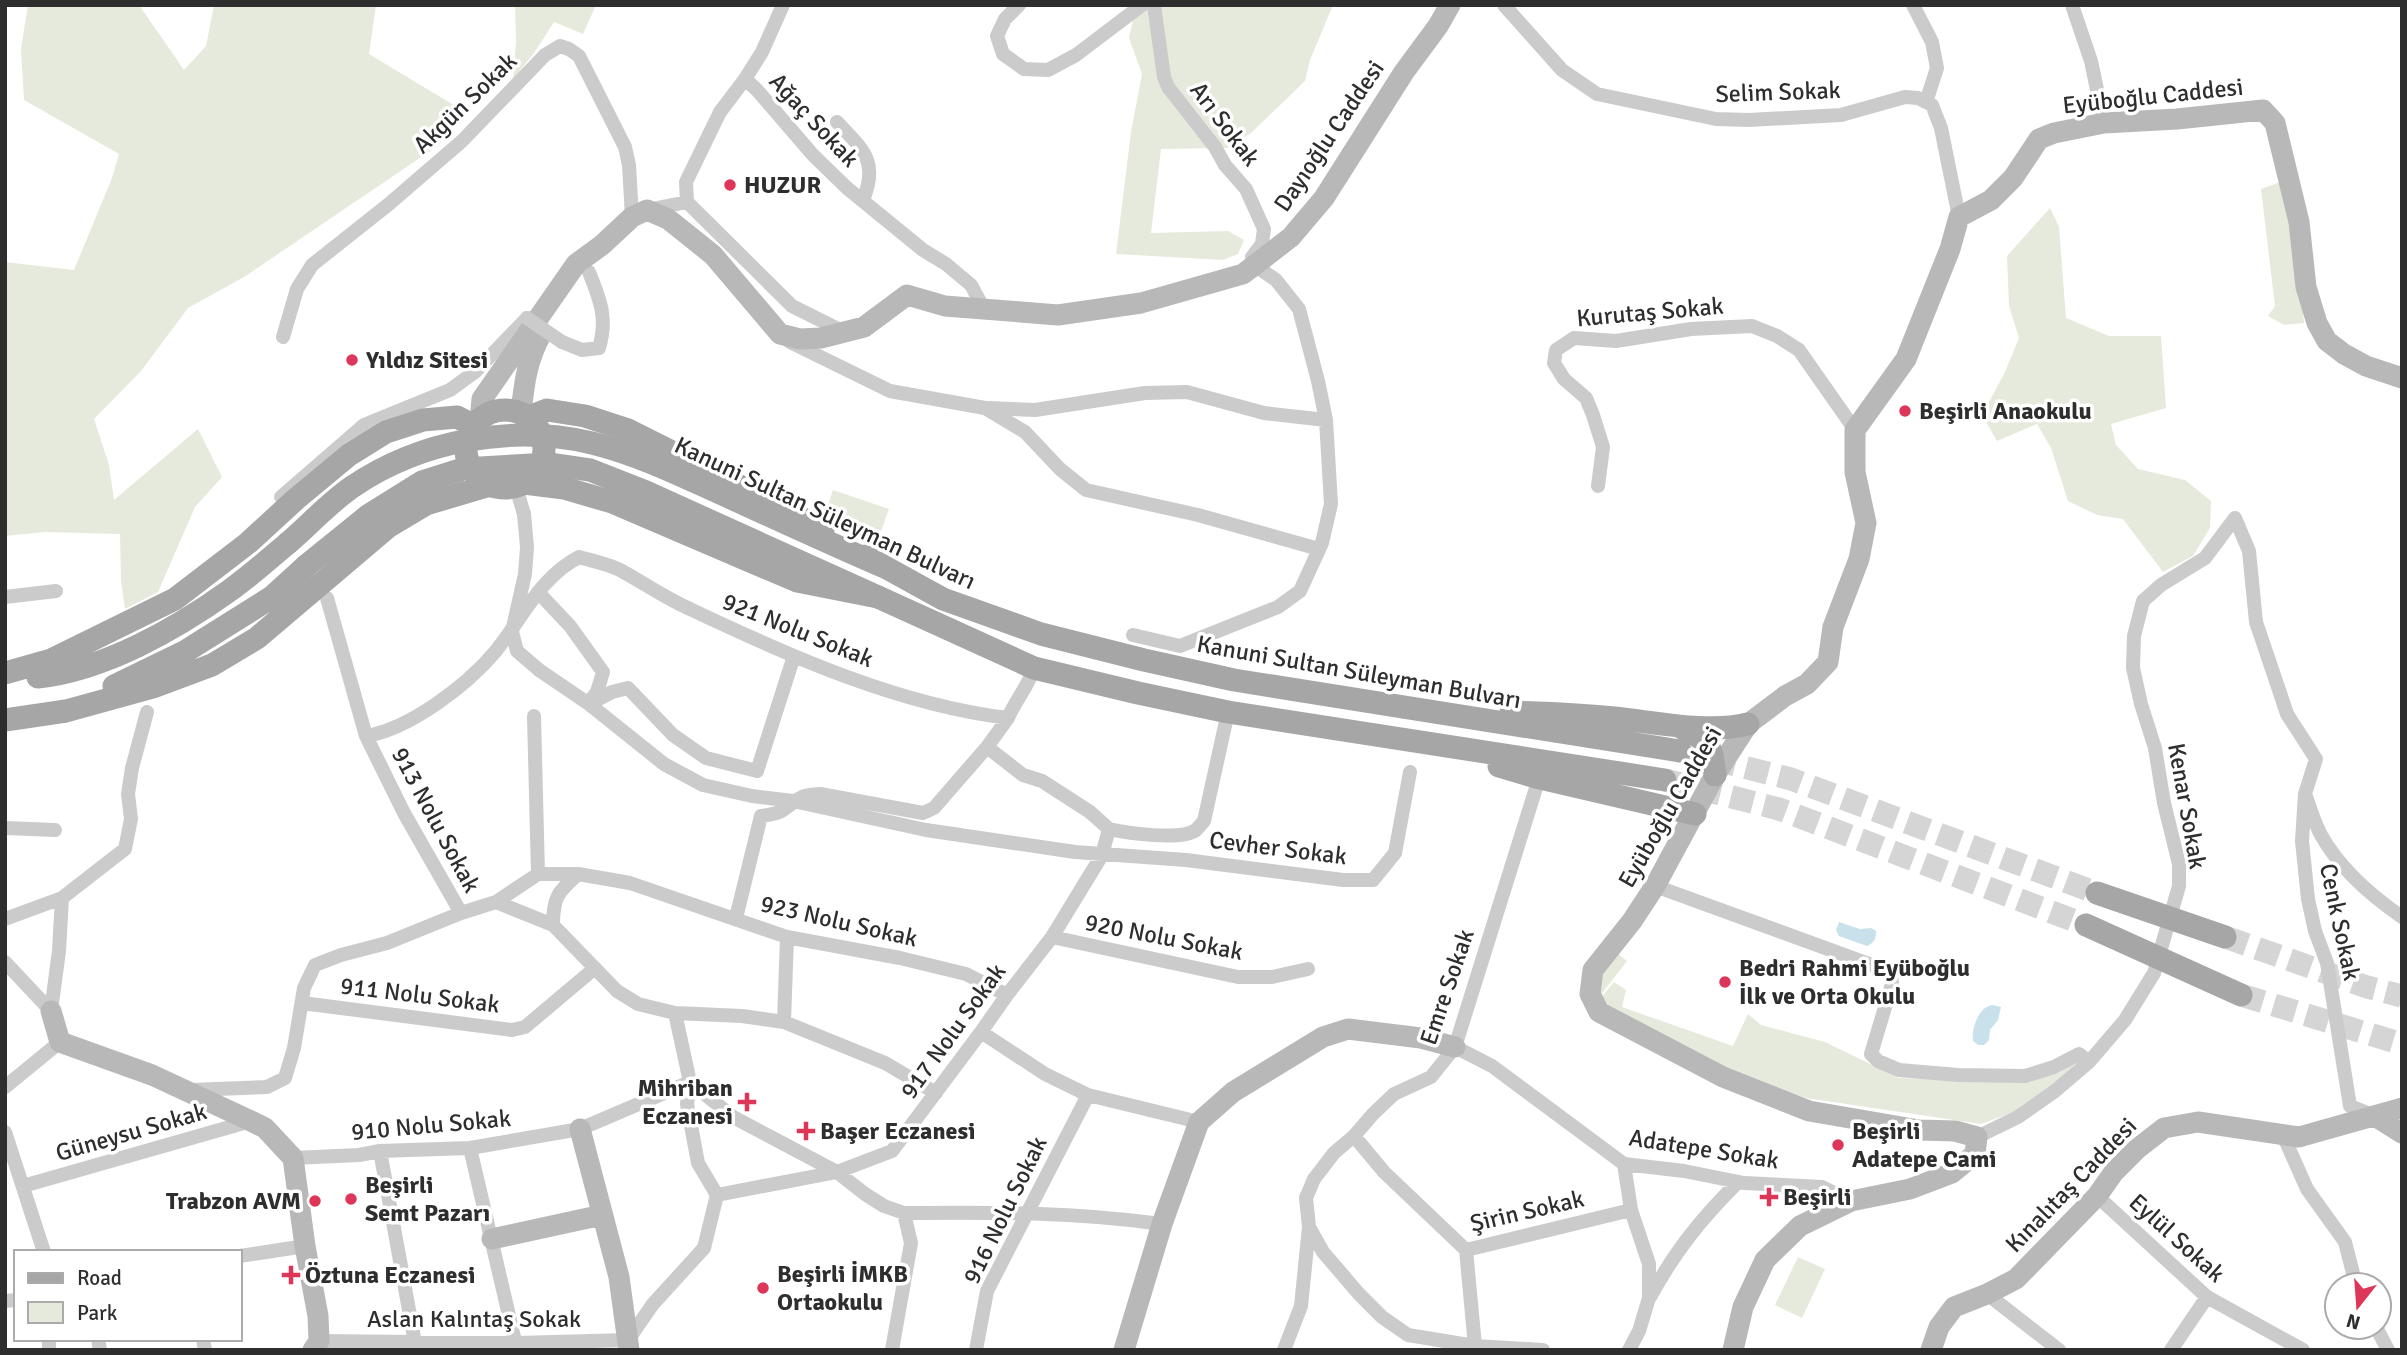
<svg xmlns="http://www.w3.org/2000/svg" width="2407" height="1355" font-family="Signika,sans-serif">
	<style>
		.green { fill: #e6eadc }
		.water { fill: #c8e1ea }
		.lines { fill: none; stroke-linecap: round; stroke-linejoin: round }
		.primary-tunnel { stroke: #d5d5d5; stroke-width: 23; stroke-dasharray: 23 11; stroke-linecap: butt }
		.street { stroke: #cbcbcb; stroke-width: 14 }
		.secondary { stroke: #b8b8b8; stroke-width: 21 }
		.primary { stroke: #a6a6a6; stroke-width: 23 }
		.street-bridge { stroke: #cbcbcb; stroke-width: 14 }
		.primary-bridge { stroke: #a6a6a6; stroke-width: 23 }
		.poi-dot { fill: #de3658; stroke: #fff; stroke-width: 2.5 }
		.labels { text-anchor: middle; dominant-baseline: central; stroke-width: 7; stroke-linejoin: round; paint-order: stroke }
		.street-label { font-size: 24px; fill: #2e2e2e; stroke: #fff }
		.poi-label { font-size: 24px; font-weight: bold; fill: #2e2e2e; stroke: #fff; text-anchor: start }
	</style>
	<rect width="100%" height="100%" fill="#fff"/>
	<path class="green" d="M28,5H139L184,70L206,46L214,5H376L369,54L462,110L439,145L244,277L188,308L141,371L94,419L109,465L114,500L198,429L222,477L195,507L158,592L125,609L121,581L120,534L45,532L5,536V262L74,270L112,178L119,154L24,100L21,49Z
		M515,5H596L583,34L554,22L534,53L513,79L516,41Z
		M1149,5H1333L1310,60L1305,81L1251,133L1227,148L1161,149L1151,233L1228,231L1244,240L1238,254L1223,260L1116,254L1131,132L1142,74L1129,38L1134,16Z
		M2289,179L2296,225L2304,323L2284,325L2268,316L2275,306L2261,189Z
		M2050,208L2059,227L2066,318L2109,336H2161L2166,408L2111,424L2116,445L2138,469L2185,480L2211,501L2210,528L2193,556L2163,572L2123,519L2097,515L2068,501L2051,448L2037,424L1997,441L1982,415L2005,372L2019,338L2009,306L2007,256Z
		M833,490L889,509L881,531L826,512Z
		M1615,951L1627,961L1600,996V975Z
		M1614,982L1626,990L1622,1007L1733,1046L1748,1014L1761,1025L1825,1042L1899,1078L2020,1081L2059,1073L2077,1062L2058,1082L2014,1112L1981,1124L1806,1098L1720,1070L1613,1012L1603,1001V995Z
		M1798,1257L1825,1269L1802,1318L1775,1305Z"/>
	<path class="water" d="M1839,922L1860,929L1871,928L1876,931C1876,939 1874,943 1867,946L1839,936L1836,930Z
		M1992,1005L2001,1007L1998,1020L1990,1030L1989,1040L1984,1045H1978L1973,1041C1971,1028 1979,1007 1992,1005Z"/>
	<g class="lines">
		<path class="primary-tunnel" d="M1680,751L1791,779L2097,893
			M1665,780L1779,809L2086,925
			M2225,937L2367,987L2402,996
			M2241,995L2402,1044"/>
		<path class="street" d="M1019,5L1005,19L997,36L1003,54L1024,69L1048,70L1076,55L1142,5
			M1504,5L1562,70L1597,94L1716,119L1749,120L1841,115L1905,97L1918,98L1932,105L1941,128L1959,217
			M1913,5L1932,42L1937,68L1926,102
			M2072,5L2091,61L2104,123
			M745,79L762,52L783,5
			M837,122C863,150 879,161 863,200
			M687,202L792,306L844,332
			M647,210L687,202L686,182L720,112L745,79L757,90L813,155L847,188L923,250L946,264L971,285L984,309
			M283,337L297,289L312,265L389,204L462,141L545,55L560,46L569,49L579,56L625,147L629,165L632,217
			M562,342L582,350L599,348C608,318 600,300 589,272
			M790,342L890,391L985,408L1025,432L1060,469L1086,490L1198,515L1319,549
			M989,408L1035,410L1145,393L1187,392L1264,413L1326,420
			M1598,486L1603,447L1593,415L1586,398L1564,379L1554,363L1556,350L1574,338L1616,341L1691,329L1752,326L1777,336L1799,350L1855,430
			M516,487L524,514
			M281,497L364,425L450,390L476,371L527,318
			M2235,518L2249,551L2256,622L2279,690L2287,714L2316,759L2305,794
			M538,592L570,626L603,672L597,692L589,702
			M5,597L56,591
			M1133,635L1180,646L1278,607L1300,591L1322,543L1331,504L1326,420L1318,381L1299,309L1276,280L1254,265L1252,257L1262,244L1264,229L1246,189L1225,165L1215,147L1168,87L1164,77L1154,5
			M539,670L589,704L664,764L703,785L752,796L793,801L926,830L1075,852L1186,860L1343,880H1373L1395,853L1410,772
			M589,704L612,692L628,688L673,735L706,758L757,771L794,656
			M534,716L538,874
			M366,736C410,729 467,685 495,652C522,619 540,577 579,557C593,561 608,564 620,570C644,583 665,598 690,609C789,656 899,705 1008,718C1015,701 1029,685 1034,668
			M987,747L1023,775L1042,781L1090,812L1109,829
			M5,828L55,830
			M1655,886L1891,972L1892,984L1871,1054L1878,1061L1899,1070L1958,1075L2025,1076L2054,1067L2079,1054L2089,1062
			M496,902L538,874H578L630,883L787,937L900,958L966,974L1007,995
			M736,918L761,816C768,815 778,814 783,810C799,799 799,795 820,794L923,813L934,808L987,747L1008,718
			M5,919L62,898
			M553,925C553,897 558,892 578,874
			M1052,937L1238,977H1272L1308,969
			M5,962L51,1011
			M302,1003L512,1030L525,1027L595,968
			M51,1011L59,951L62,898L125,849L131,819L128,794L132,768L147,712
			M675,1013L742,1016L784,1022L885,1063L936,1093
			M784,1022L787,937
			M981,1032L1045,1074L1088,1095L1199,1122
			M1455,1047L1492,1066L1624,1164L1684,1171L1744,1183L1822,1187L1851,1201
			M5,1087L60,1042
			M191,1090L267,1087L285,1078L294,1048L304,988L315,965L341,955L387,943L461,913
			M2375,1116L2350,1106L2327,963L2315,931L2308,899L2302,841L2305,794C2310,807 2314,822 2321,835C2340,869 2370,895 2402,917
			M5,1132L44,1252
			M2283,1135L2307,1189L2345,1242L2356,1285
			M1354,1136L1384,1172L1466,1250L1631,1210
			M1977,1137L2018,1117L2055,1091L2089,1062L2125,1020L2154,973L2179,886V864L2164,803L2155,748L2141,704L2133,668L2134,636L2143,601L2161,585L2205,558L2235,518
			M470,1148L517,1350
			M380,1151L415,1343
			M293,1158L359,1155L380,1151L470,1148L580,1129L690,1082L733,1117L837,1172L865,1194L884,1206L904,1213L911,1243L892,1350
			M1624,1164L1631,1210L1649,1264V1298L1639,1331L1629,1350
			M23,1186L251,1121
			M717,1195L837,1172L892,1151L981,1032L1007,995L1052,937L1102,855L1109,829C1127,833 1181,841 1196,830C1197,829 1202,823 1204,821L1228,712
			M2097,1196L2207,1297L2303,1350
			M904,1213C991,1212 1076,1212 1162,1224
			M1309,1227L1323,1252L1359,1294L1382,1317L1408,1335L1475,1346L1543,1350
			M1466,1250L1475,1346
			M240,1256L305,1246
			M1987,1294L2059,1350
			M1650,1297C1676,1250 1700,1220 1738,1182
			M5,1301L16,1300
			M2376,1327L2388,1350
			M98,1339L100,1350
			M203,1339L205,1350
			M319,1341L516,1343L628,1340L653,1304L704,1248L717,1195L698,1163L687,1104L690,1082L675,1013L638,1004L617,991L553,925L496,902L461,913L404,813L366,736L327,598
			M49,1350V1339
			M976,1350L987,1291L1088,1095
			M1284,1350L1301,1306L1309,1227L1306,1198L1314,1179L1334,1153L1354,1136L1373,1114L1394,1094L1431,1077L1455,1047L1536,788
			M2171,1350L2207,1297"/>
		<path class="secondary" d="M521,413C524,384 527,359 542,333
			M480,420L482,399L576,264L602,245L632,217L647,210L668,219L713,255L780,334L800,339L821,338L864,327L907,295L945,306L1058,315L1141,303L1243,274L1291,237L1324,198L1404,72L1438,26L1450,5
			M51,1011L60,1042L152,1075L251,1121L265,1128L293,1158L305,1246L318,1316L319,1341L313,1350
			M2375,1116L2402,1133
			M580,1129L619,1277L629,1350
			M492,1239L602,1215
			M1124,1350L1162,1224L1199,1122L1233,1092L1323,1037L1348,1029L1421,1038L1455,1047
			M1733,1350L1743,1307L1765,1260L1800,1226L1851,1201L1910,1189L1952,1173L1975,1154L1977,1137L1955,1131L1919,1130L1809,1111L1723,1077L1599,1012L1590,994L1593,970L1632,921L1655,886L1715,775L1748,724L1785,696L1807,684L1828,662L1833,627L1859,559L1866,523L1855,472V430L1906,359L1950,249L1959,217L1991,200L2013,178L2039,139L2054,133L2104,123L2177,119L2263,110L2275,123L2299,222L2306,287L2317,323L2327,341L2344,354L2366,366L2402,378
			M1931,1350L1939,1327L1954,1307L1987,1294L2016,1279L2097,1196L2114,1172L2137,1149L2164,1128L2198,1122L2299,1137L2402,1108"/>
		<path class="primary" d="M466 449a39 39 0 1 1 78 0a39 39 0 1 1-78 0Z
			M529,417L547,410L585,416L628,430L790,511L823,531
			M524,483L564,488L612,502L797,581L878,597L1034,668L1138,693L1228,712L1665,780
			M865,556L943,599L1041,634L1144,660L1234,680L1680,751
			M5,673L51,660L175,599L248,543L296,499L349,455L386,432L423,420L457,417L474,426
			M38,677C104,670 176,629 229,591C250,576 269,559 288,543
			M114,686L186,651L272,597L306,566
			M1511,712C1545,713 1580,714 1614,718C1655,722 1708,734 1748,724
			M5,720L66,711L153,687L212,665L257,638L389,526L426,504L490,485
			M1682,728C1711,741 1711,745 1715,775
			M1499,766L1536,777L1695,814"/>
		<path class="street-bridge" d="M527,318L562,342
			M524,514L527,547L525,574L512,632L517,651L539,670"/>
		<path class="primary-bridge" d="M288,543C309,525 329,503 352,487C421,440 511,424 592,443C641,455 686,478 731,498C781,521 831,544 882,566
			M306,566L369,515L422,482L463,469L549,464L590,470L646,492L878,597
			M2097,893L2225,937
			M2086,925L2241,995"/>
	</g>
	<g class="poi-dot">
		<circle cx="730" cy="185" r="7"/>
		<circle cx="352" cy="360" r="7"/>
		<circle cx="1905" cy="411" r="7"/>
		<circle cx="1725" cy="982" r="7"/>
		<path d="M743.5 1091.5h7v7h7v7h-7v7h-7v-7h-7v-7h7z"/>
		<path d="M802.5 1120.5h7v7h7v7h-7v7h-7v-7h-7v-7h7z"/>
		<circle cx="1838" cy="1145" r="7"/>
		<path d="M1765.5 1186.5h7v7h7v7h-7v7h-7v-7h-7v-7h7z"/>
		<circle cx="351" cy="1199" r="7"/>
		<circle cx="315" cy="1201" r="7"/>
		<path d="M287.5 1264.5h7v7h7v7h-7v7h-7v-7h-7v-7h7z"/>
		<circle cx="763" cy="1288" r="7"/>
	</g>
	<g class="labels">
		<g class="street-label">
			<text transform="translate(1778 92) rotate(-2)">Selim Sokak</text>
			<text transform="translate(2153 96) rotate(-6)">Eyüboğlu Caddesi</text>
			<text transform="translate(465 103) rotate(-44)">Akgün Sokak</text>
			<text transform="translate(814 120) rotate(47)">Ağaç Sokak</text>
			<text transform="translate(1225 124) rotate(53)">Arı Sokak</text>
			<text transform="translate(1329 136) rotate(-56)">Dayıoğlu Caddesi</text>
			<text transform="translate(1650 312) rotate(-5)">Kurutaş Sokak</text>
			<text transform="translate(825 513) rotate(25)">Kanuni Sultan Süleyman Bulvarı</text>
			<text transform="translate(798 630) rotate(22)">921 Nolu Sokak</text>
			<text transform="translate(1359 672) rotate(10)">Kanuni Sultan Süleyman Bulvarı</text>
			<text transform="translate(2187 806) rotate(80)">Kenar Sokak</text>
			<text transform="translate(1670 807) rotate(-60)">Eyüboğlu Caddesi</text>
			<text transform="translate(436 820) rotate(62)">913 Nolu Sokak</text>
			<text transform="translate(1278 848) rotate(7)">Cevher Sokak</text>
			<text transform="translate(839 921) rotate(13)">923 Nolu Sokak</text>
			<text transform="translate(2340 922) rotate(78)">Cenk Sokak</text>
			<text transform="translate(1164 937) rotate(11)">920 Nolu Sokak</text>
			<text transform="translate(1447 987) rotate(-71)">Emre Sokak</text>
			<text transform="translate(420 995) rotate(7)">911 Nolu Sokak</text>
			<text transform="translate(953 1031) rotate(-54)">917 Nolu Sokak</text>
			<text transform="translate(431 1125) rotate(-5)">910 Nolu Sokak</text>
			<text transform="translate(131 1132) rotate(-16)">Güneysu Sokak</text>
			<text transform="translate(1704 1149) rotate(9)">Adatepe Sokak</text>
			<text transform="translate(2071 1185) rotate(-46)">Kınalıtaş Caddesi</text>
			<text transform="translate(1005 1210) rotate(-64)">916 Nolu Sokak</text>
			<text transform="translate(1527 1211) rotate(-13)">Şirin Sokak</text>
			<text transform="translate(2177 1238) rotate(42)">Eylül Sokak</text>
			<text x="474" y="1319">Aslan Kalıntaş Sokak</text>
		</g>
		<g class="poi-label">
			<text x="744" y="185">HUZUR</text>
			<text x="366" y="360">Yıldız Sitesi</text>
			<text x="1919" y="411">Beşirli Anaokulu</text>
			<text x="1739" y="968">Bedri Rahmi Eyüboğlu<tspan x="1739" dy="28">İlk ve Orta Okulu</tspan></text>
			<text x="733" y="1088" text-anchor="end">Mihriban<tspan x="733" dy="28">Eczanesi</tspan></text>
			<text x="820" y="1131">Başer Eczanesi</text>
			<text x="1852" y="1131">Beşirli<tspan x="1852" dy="28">Adatepe Cami</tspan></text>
			<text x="365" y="1185">Beşirli<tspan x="365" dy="28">Semt Pazarı</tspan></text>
			<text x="1783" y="1197">Beşirli</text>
			<text x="301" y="1201" text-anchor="end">Trabzon AVM</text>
			<text x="777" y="1274">Beşirli İMKB<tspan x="777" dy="28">Ortaokulu</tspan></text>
			<text x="305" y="1275">Öztuna Eczanesi</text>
		</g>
	</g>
	<rect width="2407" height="1355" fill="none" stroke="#2e2e2e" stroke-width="14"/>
	<rect x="14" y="1250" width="228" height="91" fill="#ffffff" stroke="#ababab" stroke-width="2"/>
	<rect x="28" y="1273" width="35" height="10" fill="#a6a6a6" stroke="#ababab" stroke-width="2"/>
	<text x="77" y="1285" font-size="21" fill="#2e2e2e">Road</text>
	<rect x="28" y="1302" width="35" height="21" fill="#e6eadc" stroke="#ababab" stroke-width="2"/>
	<text x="77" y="1320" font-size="21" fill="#2e2e2e">Park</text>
	<g transform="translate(2358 1306) rotate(197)"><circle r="33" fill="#ffffff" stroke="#ababab" stroke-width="2"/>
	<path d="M0-5L12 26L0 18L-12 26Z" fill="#de3658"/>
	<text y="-10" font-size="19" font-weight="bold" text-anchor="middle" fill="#2e2e2e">N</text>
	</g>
</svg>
